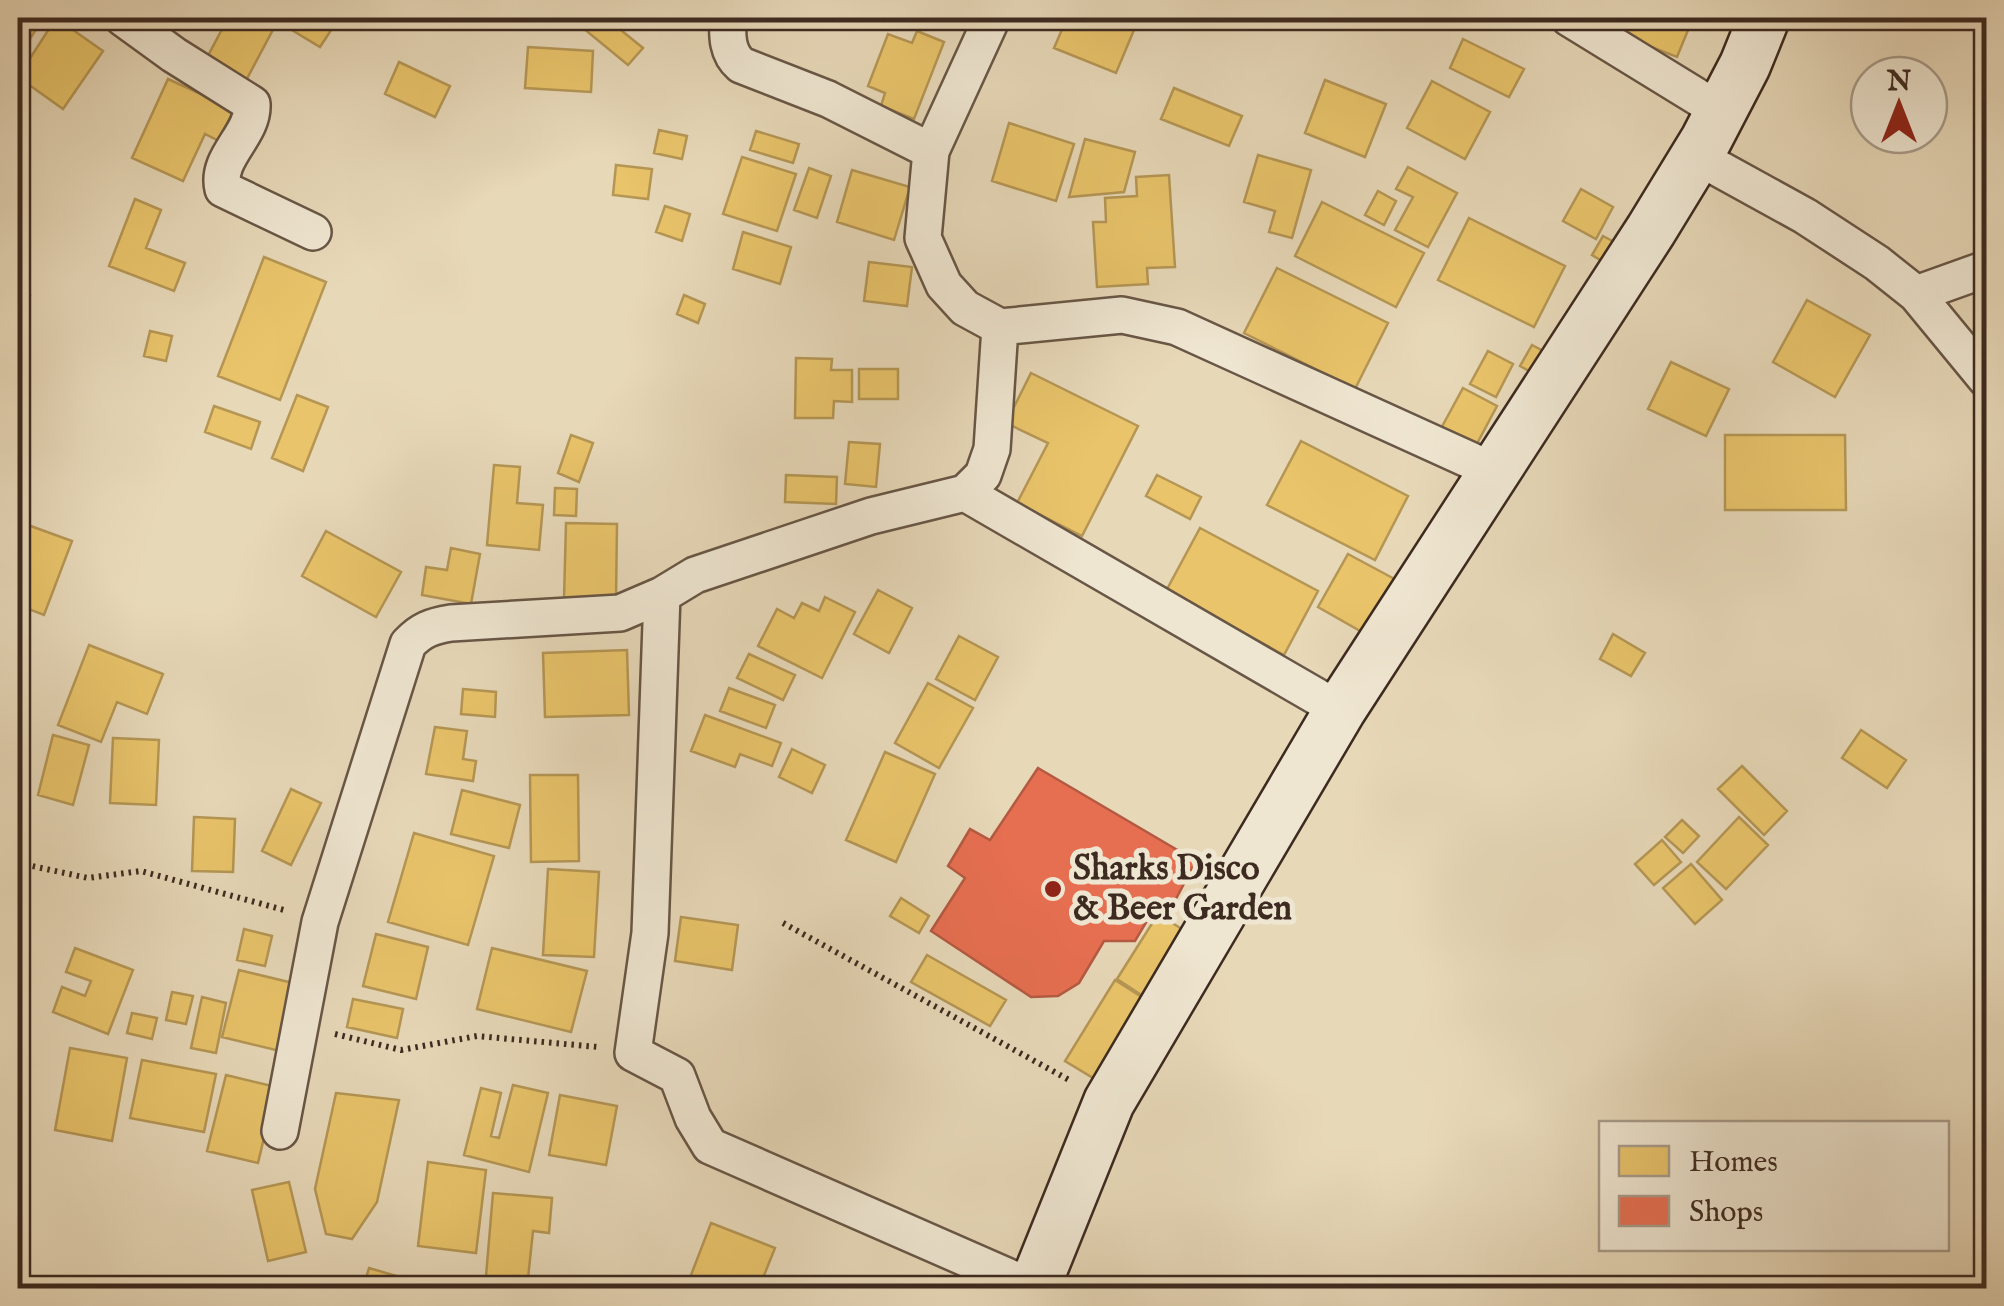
<svg xmlns="http://www.w3.org/2000/svg" width="2004" height="1306" font-family="'IM FELL English',serif">
	<style>
		.homes { fill: #e9c46a; stroke: #b59654; stroke-width: 2.5 }
		.shops { fill: #e76f51; stroke: #b45a42; stroke-width: 2.5 }
		.lines { fill: none; stroke-linecap: round; stroke-linejoin: round }
		.street-casing { stroke: #685646; stroke-width: 40 }
		.secondary-casing { stroke: #3d2a20; stroke-width: 55 }
		.path { stroke: #3d2a20; stroke-width: 6; stroke-dasharray: 2.5 5; stroke-linecap: butt }
		.street { stroke: #efe6d1; stroke-width: 35 }
		.secondary { stroke: #efe6d1; stroke-width: 50 }
		.poi-dot { fill: #8f2418; stroke: #efe6d1; stroke-width: 4 }
		.labels { text-anchor: middle; dominant-baseline: central; stroke-width: 10; stroke-linejoin: round; paint-order: stroke }
		.poi-label { font-size: 35px; font-weight: bold; fill: #3d2a20; stroke: #efe6d1; text-anchor: start }
	</style>
	<rect width="100%" height="100%" fill="#e7d8b8"/>
	<filter id="stains"><feTurbulence type="fractalNoise" baseFrequency=".002" numOctaves="4"/><feColorMatrix values="0 0 0 0 .2 0 0 0 0 .09 0 0 0 0 .02 0 0 0 .5 -.17"/></filter>
	<radialGradient id="worn" r=".72"><stop offset=".6" stop-color="#630" stop-opacity="0"/><stop offset="1" stop-color="#630" stop-opacity=".3"/></radialGradient>
	<path class="homes" d="M18,18H31L40,23L18,58Z
		M56,18L103,51L63,109L18,77Z
		M228,18H262L276,24L242,88L202,67Z
		M272,18H339L320,47Z
		M584,18H606L643,48L628,65L578,24Z
		M1067,18H1139L1116,73L1054,48Z
		M1597,18H1693L1677,57L1595,25Z
		M917,31L944,42L914,119L881,106L885,93L868,86L888,34L912,43Z
		M1463,39L1524,69L1509,97L1450,68Z
		M528,47L593,51L591,92L525,88Z
		M399,62L450,86L435,117L385,94Z
		M168,79L234,109L219,141L205,134L183,181L132,158Z
		M1325,80L1386,104L1365,157L1305,133Z
		M1432,81L1490,112L1465,159L1407,128Z
		M1174,88L1242,116L1229,146L1161,119Z
		M1009,123L1074,144L1056,201L992,181Z
		M659,130L687,136L682,159L654,153Z
		M756,131L799,144L793,163L750,150Z
		M1085,139L1135,152L1124,192L1069,197Z
		M1258,155L1311,170L1292,238L1269,232L1275,211L1244,202Z
		M742,157L796,174L777,231L723,214Z
		M616,165L652,169L648,199L613,195Z
		M1408,167L1457,193L1428,247L1395,230L1413,197L1396,189Z
		M809,168L831,176L817,218L794,210Z
		M852,170L910,187L894,240L837,222Z
		M1169,175L1175,267L1147,268L1148,284L1097,287L1093,222H1106L1105,198L1137,196L1136,177Z
		M1581,189L1613,207L1596,239L1563,221Z
		M1378,191L1396,201L1384,225L1365,215Z
		M135,199L161,210L146,248L185,263L174,291L109,266Z
		M1322,202L1424,253L1396,307L1295,256Z
		M665,206L690,214L682,241L656,232Z
		M1469,218L1565,266L1534,327L1438,280Z
		M743,232L791,247L780,284L733,269Z
		M1603,236L1618,244L1607,264L1592,255Z
		M264,257L326,282L280,400L218,376Z
		M869,262L912,267L907,306L864,301Z
		M1277,268L1388,323L1355,389L1244,333Z
		M18,291L30,296L18,326Z
		M684,295L705,304L698,323L677,314Z
		M1807,300L1870,335L1835,397L1773,362Z
		M150,331L172,336L166,361L144,356Z
		M1532,345L1549,354L1538,376L1520,366Z
		M1488,351L1513,364L1496,397L1470,384Z
		M796,358L832,359L831,370H852V402L834,401L833,418H795Z
		M1671,362L1729,389L1706,436L1648,409Z
		M859,369H898V399H859Z
		M1031,373L1138,426L1082,536L1017,503L1048,443L1006,423Z
		M1463,388L1497,406L1472,453L1438,434Z
		M297,395L328,407L303,471L272,458Z
		M214,406L260,422L251,449L205,432Z
		M571,435L593,443L579,482L558,473Z
		M1725,435H1845L1846,510H1725Z
		M1301,441L1408,496L1375,560L1267,505Z
		M849,442L880,444L876,487L845,484Z
		M494,465L520,467L517,503L543,505L539,550L487,545Z
		M786,475L837,477L836,504L785,502Z
		M1157,475L1201,497L1190,519L1146,496Z
		M555,488L577,489L576,516L554,515Z
		M566,523L617,524L616,601L564,600Z
		M28,525L72,541L44,615L18,605V553Z
		M1200,528L1318,591L1284,655L1166,591Z
		M326,531L401,572L376,617L302,576Z
		M451,548L480,554L471,604L422,595L426,567L447,570Z
		M1348,554L1400,582L1369,636L1318,607Z
		M878,590L912,608L889,653L854,634Z
		M825,597L855,612L822,678L758,646L777,609L794,618L802,603L819,611Z
		M1613,634L1645,653L1631,676L1600,659Z
		M959,636L998,657L975,700L936,679Z
		M89,645L163,674L147,714L117,702L101,742L58,725Z
		M627,650L629,715L545,717L543,653Z
		M749,654L795,675L783,700L737,678Z
		M928,683L973,708L939,768L895,743Z
		M729,688L775,705L766,728L720,711Z
		M463,689L496,692L495,717L461,714Z
		M705,715L781,743L772,766L740,754L735,767L691,751Z
		M435,727L467,731L463,759L476,761L473,781L426,774Z
		M1861,730L1906,760L1887,788L1842,758Z
		M53,735L89,745L73,805L38,795Z
		M113,738L159,740L156,805L110,803Z
		M792,749L825,765L812,793L779,777Z
		M885,752L935,774L896,862L846,840Z
		M1742,766L1787,811L1764,835L1718,789Z
		M530,775H578L579,861L531,862Z
		M291,789L321,803L291,865L262,851Z
		M462,790L520,805L509,848L451,834Z
		M194,817L235,819L233,872L192,871Z
		M1739,817L1768,845L1726,889L1697,862Z
		M1682,820L1699,836L1683,853L1665,837Z
		M414,833L494,856L468,945L388,922Z
		M1662,840L1681,862L1654,885L1635,864Z
		M1691,864L1722,900L1695,924L1663,888Z
		M548,869L599,872L594,957L543,955Z
		M901,898L929,916L919,933L890,916Z
		M1158,914L1188,933L1146,998L1117,979Z
		M681,917L738,925L732,970L675,961Z
		M244,929L272,936L265,966L237,960Z
		M376,934L428,947L416,999L363,986Z
		M75,948L133,970L108,1034L53,1012L62,987L85,996L91,981L66,972Z
		M492,948L587,971L571,1032L477,1009Z
		M927,955L1006,1000L990,1026L911,982Z
		M239,970L297,984L280,1051L222,1037Z
		M1115,980L1148,1001L1098,1081L1065,1061Z
		M172,992L193,996L186,1024L166,1020Z
		M202,997L226,1003L216,1053L191,1048Z
		M353,999L403,1009L397,1038L347,1027Z
		M132,1013L157,1018L152,1039L127,1033Z
		M70,1048L127,1058L112,1141L55,1130Z
		M142,1060L216,1074L204,1132L130,1118Z
		M226,1075L276,1087L258,1163L207,1151Z
		M513,1085L548,1093L529,1172L464,1155L481,1088L501,1093L491,1136L499,1138Z
		M336,1093L399,1100L377,1202L352,1239L326,1234L315,1189Z
		M560,1095L617,1106L606,1165L549,1155Z
		M428,1162L486,1170L476,1253L418,1246Z
		M289,1182L306,1252L268,1261L252,1190Z
		M493,1193L552,1198L549,1233L533,1231L527,1288H485Z
		M711,1223L775,1248L759,1288H686Z
		M369,1268L424,1284L422,1288H363Z"/>
	<path class="shops" d="M1038,768L1196,861L1168,914L1154,909L1135,941H1104L1079,983L1058,996L1031,997L931,931L965,878L948,866L970,829L990,840Z"/>
	<g class="lines">
		<g class="street-casing">
			<path id="street" d="M123,18L174,55L252,104C254,135 215,157 223,189L313,232
				M728,18C727,36 727,53 741,65L828,99L931,151
				M992,18L931,151L923,238L944,285L965,308L1000,327L1122,315L1177,327L1494,471
				M1569,18L1722,112
				M1696,156L1805,216L1877,263L1916,294L1986,379
				M1916,294L1986,269
				M965,493L1340,710
				M662,595L650,933L633,1053L677,1076L693,1118L710,1146L1034,1288
				M280,1131L320,922L408,644C421,630 432,626 451,623L620,613L662,595L695,575L871,516L965,493L983,475L992,449L1000,327"/>
		</g>
		<g class="secondary-casing">
			<path id="secondary" d="M1034,1288L1109,1102L1340,710L1651,230L1706,140L1745,65L1764,18"/>
		</g>
		<path class="path" d="M18,863L88,878L141,871L284,910
			M783,923L1071,1081
			M335,1034L401,1050L477,1036L598,1047"/>
		<use href="#street" class="street"/>
		<use href="#secondary" class="secondary"/>
	</g>
	<circle class="poi-dot" cx="1053" cy="889" r="10"/>
	<g class="labels">
		<g class="poi-label">
			<text x="1073" y="869">Sharks Disco<tspan x="1073" dy="40">&amp; Beer Garden</tspan></text>
		</g>
	</g>
	<rect width="2004" height="1306" fill="none" stroke="#e7d8b8" stroke-width="60"/>
	<rect x="20" y="20" width="1964" height="1266" fill="none" stroke="#3d2a20" stroke-width="5"/>
	<rect x="30" y="30" width="1944" height="1246" fill="none" stroke="#3d2a20" stroke-width="2.5"/>
	<rect x="1599" y="1121" width="350" height="130" fill="#efe6d1" stroke="#a89b8a" stroke-width="2.5"/>
	<rect x="1619" y="1146" width="50" height="30" fill="#e9c46a" stroke="#a89b8a" stroke-width="2.5"/>
	<text x="1689" y="1171" font-size="30" fill="#3d2a20">Homes</text>
	<rect x="1619" y="1196" width="50" height="30" fill="#e76f51" stroke="#a89b8a" stroke-width="2.5"/>
	<text x="1689" y="1221" font-size="30" fill="#3d2a20">Shops</text>
	<g transform="translate(1899 105)"><circle r="48" fill="#efe6d1" stroke="#a89b8a" stroke-width="2.5"/>
	<path d="M0-8L18 38L0 25L-18 38Z" fill="#8f2418"/>
	<text y="-15" font-size="28" font-weight="bold" text-anchor="middle" fill="#3d2a20">N</text>
	</g>
	<rect width="100%" height="100%" filter="url(#stains)"/>
	<rect width="100%" height="100%" fill="url(#worn)"/>
</svg>
